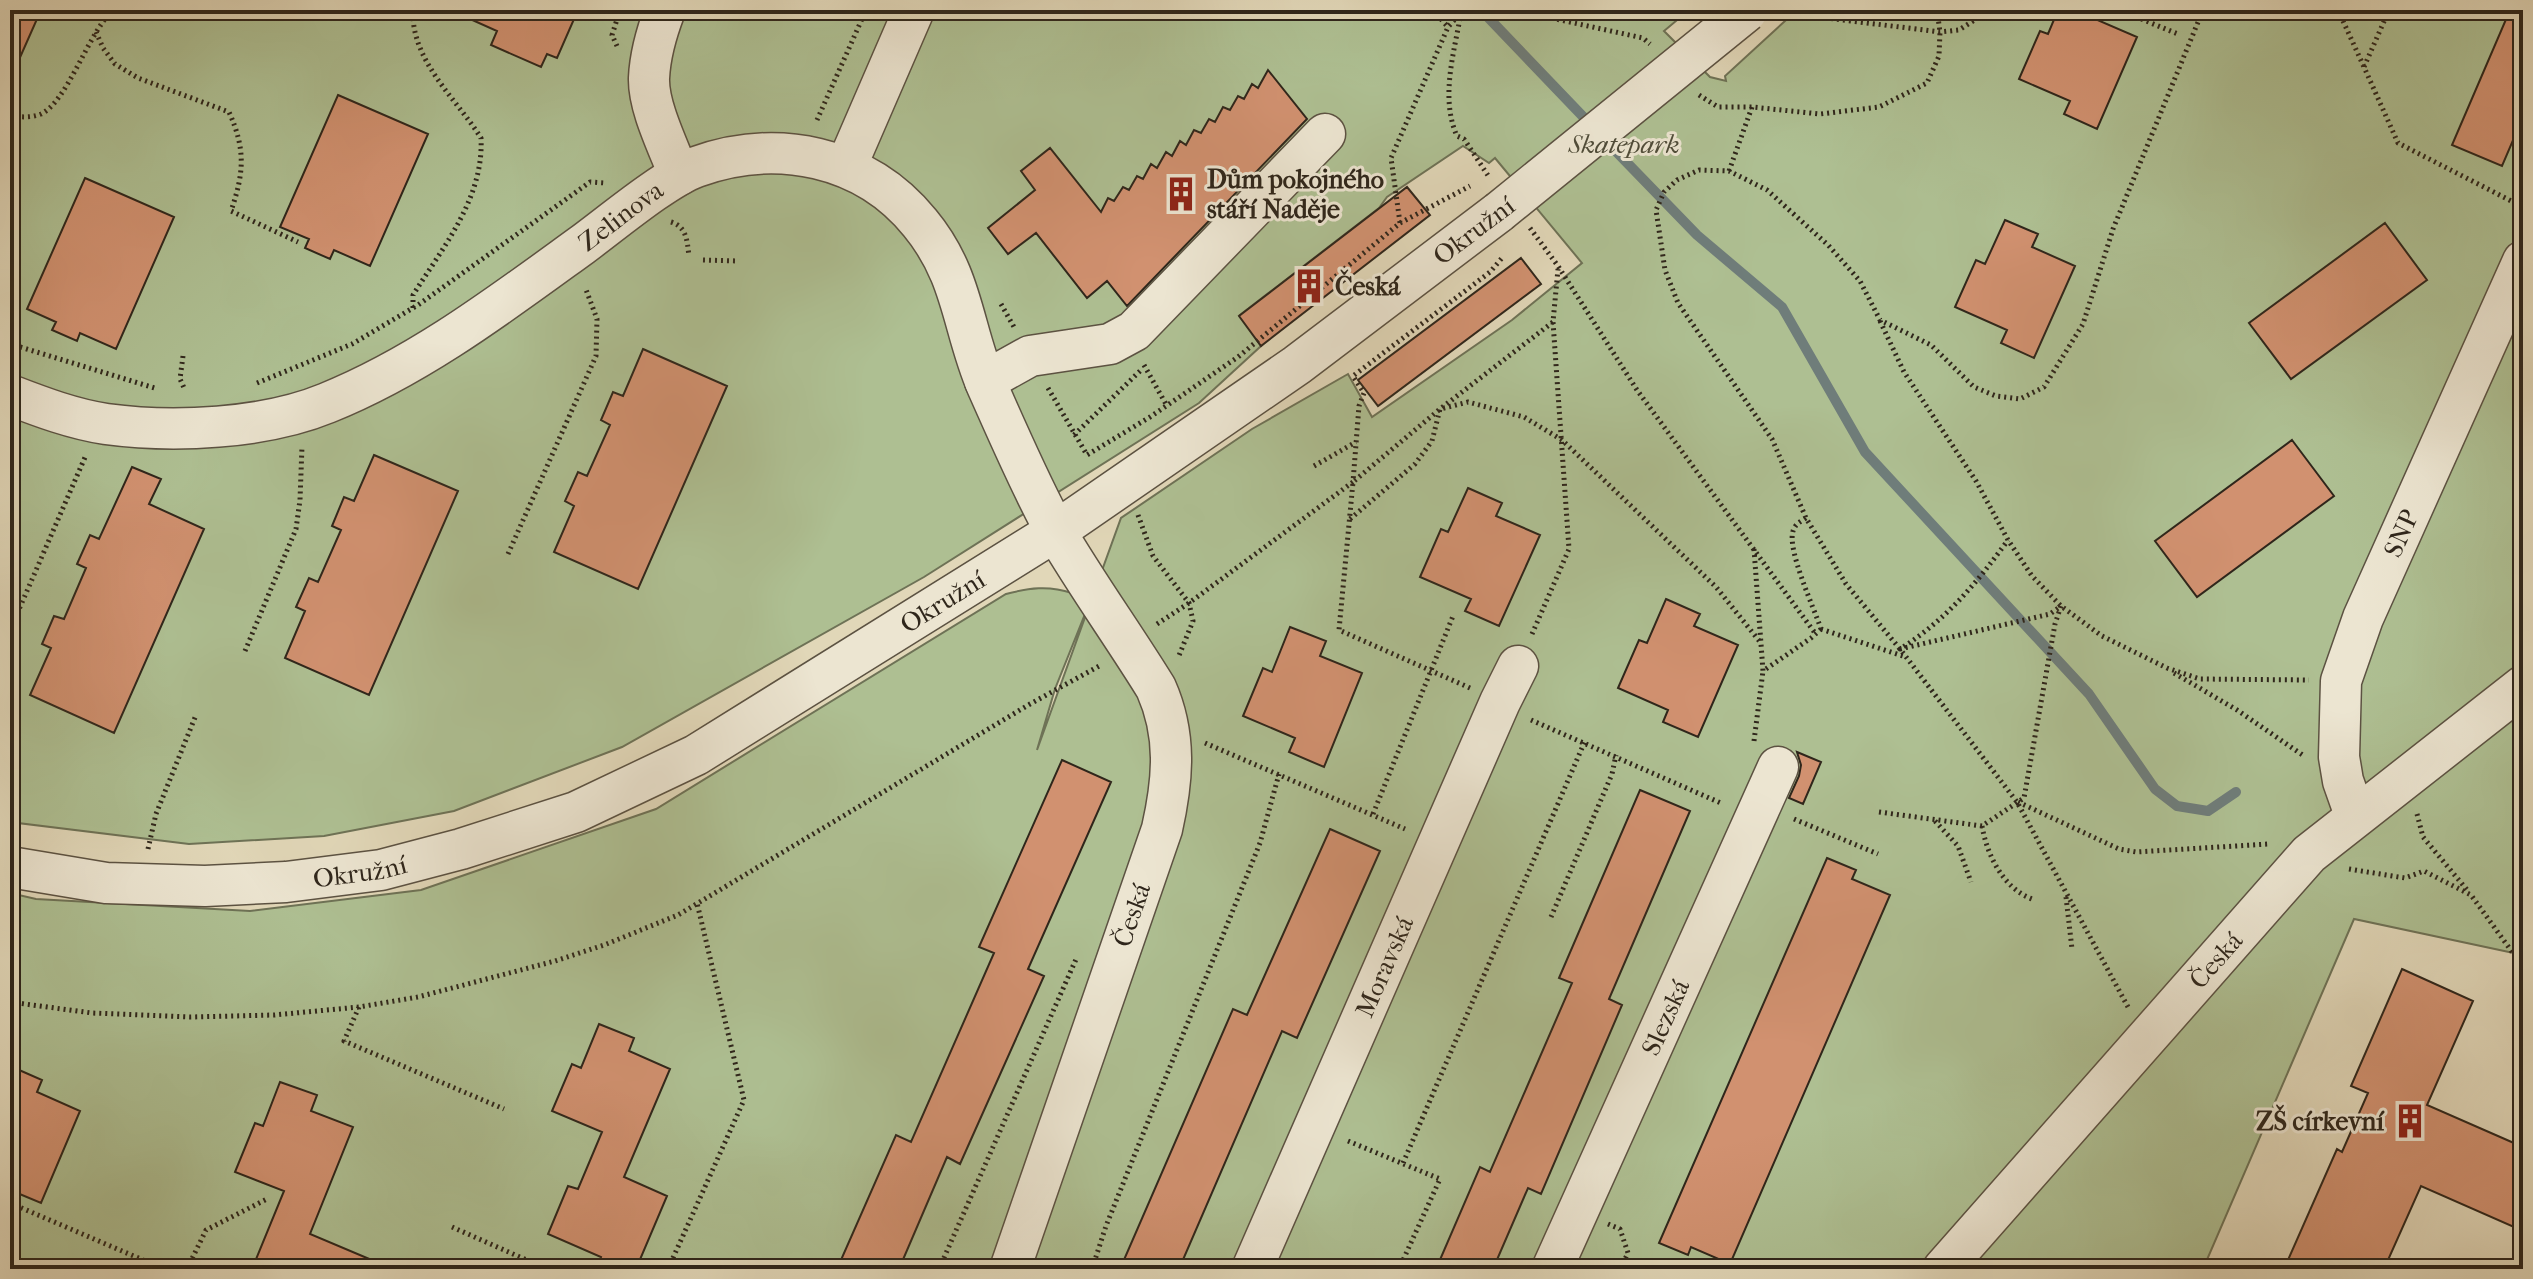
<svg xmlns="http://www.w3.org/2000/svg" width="2533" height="1279" font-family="'IM FELL French Canon',serif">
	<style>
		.green { fill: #aebf92; stroke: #6e7256; stroke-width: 2 }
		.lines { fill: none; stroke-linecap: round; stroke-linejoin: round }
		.stream { stroke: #6f7d7a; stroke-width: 10 }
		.building { fill: #d19170; stroke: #2f261b; stroke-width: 2 }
		.minor-casing { stroke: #5c5242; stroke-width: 43 }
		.path { stroke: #2f261b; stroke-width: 5; stroke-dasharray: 2 4; stroke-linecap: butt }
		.minor { stroke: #ece5d1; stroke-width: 40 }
		.minor-bridge-casing { stroke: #5c5242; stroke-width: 43; stroke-linecap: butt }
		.minor-bridge { stroke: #ece5d1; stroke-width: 40 }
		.labels { text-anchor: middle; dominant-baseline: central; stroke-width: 6; stroke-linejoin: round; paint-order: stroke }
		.park-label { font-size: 26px; font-style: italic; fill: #4f4c39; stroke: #ece5d1 }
		.poi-label { font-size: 26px; font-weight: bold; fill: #2f261b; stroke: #ece5d1; text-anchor: start }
		.street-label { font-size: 26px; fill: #2f261b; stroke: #ece5d1 }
	</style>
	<rect width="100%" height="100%" fill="#e1d7b8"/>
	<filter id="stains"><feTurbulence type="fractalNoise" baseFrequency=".0025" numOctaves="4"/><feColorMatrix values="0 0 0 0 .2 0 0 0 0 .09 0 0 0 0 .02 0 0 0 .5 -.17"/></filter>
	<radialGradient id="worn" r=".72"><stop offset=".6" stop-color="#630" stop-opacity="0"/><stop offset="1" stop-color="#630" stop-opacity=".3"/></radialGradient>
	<path class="green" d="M10,10H1689L1664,31L1710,77L1726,81L1725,76L1797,10H2523V955L2354,919L2203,1269H10V893L36,899L250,911L421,890L656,809L1006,594C1029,588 1048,585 1072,593L1085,614L1055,689L1037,750L1121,518L1252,429L1348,374L1372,417L1512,320L1582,263L1495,158L1489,163L1463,146L1387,197L1379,208L1240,315L1261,346L1199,403L924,577L622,747L454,811L324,836L189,844L10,822Z"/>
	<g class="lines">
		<path class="stream" d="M1481,10L1593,127
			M1604,139L1697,235L1782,307L1865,452L2089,694L2155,789L2177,806L2208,811L2236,792"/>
	</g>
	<path class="building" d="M10,10H41L10,80Z
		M450,10H578L557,58L547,54L541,67L491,45L497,31Z
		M2058,10H2098L2095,19L2137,37L2097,129L2064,114L2070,101L2019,79L2040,31L2048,34Z
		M2510,10H2523V117L2502,166L2452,145Z
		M1268,70L1307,119L1127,306L1107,281L1087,298L1036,233L1008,254L988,228L1035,190L1021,171L1050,148L1101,212L1108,198L1114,201L1123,187L1129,190L1137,176L1143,179L1151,164L1157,168L1166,152L1172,156L1180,141L1186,145L1194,130L1201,133L1209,119L1215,122L1223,107L1230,110L1238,96L1244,99L1252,84L1258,88Z
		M338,95L428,134L370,266L334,250L330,259L305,248L309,239L280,227Z
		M85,178L174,217L116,349L80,333L77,341L52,330L56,322L27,309Z
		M1407,187L1430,215L1261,346L1239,316Z
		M2005,220L2038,234L2032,247L2075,266L2034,358L2001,343L2007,330L1955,307L1976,260L1985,264Z
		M2385,223L2427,280L2291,379L2249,323Z
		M1521,258L1541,284L1378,406L1358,380Z
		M643,349L727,386L638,589L554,552L574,506L565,501L578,472L587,476L610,425L601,420L613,392L623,396Z
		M2292,440L2334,496L2197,597L2155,541Z
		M374,455L458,491L369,695L285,658L305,611L296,607L309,578L318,582L341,530L332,526L344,497L354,501Z
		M132,467L161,479L149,504L204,529L114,733L30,695L51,648L42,644L54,616L64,619L86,568L77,564L90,535L99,539Z
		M1468,488L1502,503L1496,516L1540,535L1499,626L1465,611L1471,599L1420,577L1441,529L1448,532Z
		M1666,599L1700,614L1694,626L1738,645L1698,737L1663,722L1668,710L1618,688L1639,640L1647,643Z
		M1290,627L1326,641L1320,656L1362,673L1324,767L1289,752L1295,738L1243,716L1263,668L1272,672Z
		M1797,752L1821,762L1803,804L1789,798L1799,776L1801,765Z
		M1062,760L1111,782L1028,969L1044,976L960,1164L947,1157L899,1269H837L896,1135L911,1142L994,953L979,947Z
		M1640,790L1690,811L1609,999L1622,1005L1541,1194L1528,1188L1493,1269H1436L1480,1167L1490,1172L1572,983L1559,978Z
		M1330,829L1380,851L1297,1038L1282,1031L1179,1269H1120L1233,1009L1247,1015Z
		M1827,858L1856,870L1852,879L1890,895L1730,1264L1691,1247L1688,1255L1659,1243Z
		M2402,969L2473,1001L2427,1105L2523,1147V1231L2421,1186L2384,1269H2284L2337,1149L2342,1152L2368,1093L2351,1086Z
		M599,1024L634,1038L629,1051L670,1069L624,1177L667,1196L636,1269H596L601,1257L548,1234L568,1186L578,1189L602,1132L552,1111L572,1064L581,1068Z
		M10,1066L42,1080L37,1092L80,1111L41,1203L10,1190Z
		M280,1082L317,1095L311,1111L353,1127L310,1234L393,1269H252L284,1191L235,1172L255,1123L263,1126Z"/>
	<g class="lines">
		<g class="minor-casing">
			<g id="minor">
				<path d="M665,10C657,31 650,56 649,78C648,107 669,148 679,175"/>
				<path d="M846,167L914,10"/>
				<path d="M985,381L1030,356L1110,344L1134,331L1325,134"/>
				<path id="s1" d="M10,395C41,407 73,419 106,424C173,433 264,429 327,403C419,366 502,303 582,245C612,223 664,179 696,167C776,138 865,155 920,223C964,276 962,328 987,386C1008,433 1031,487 1056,532C1087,585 1124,636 1156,688C1177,735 1173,780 1162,829L1010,1269"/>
				<path id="s2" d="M2355,815L2343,781L2339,757L2341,681L2363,618L2523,261"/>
				<path id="s3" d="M10,867L106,883L205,886L286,882L381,870L461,849L576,812L696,755L1056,531L1297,365L1499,212"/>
				<path id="s4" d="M1252,1269L1500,702L1518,666"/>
				<path id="s5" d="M1552,1269L1778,767"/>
				<path id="s6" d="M1943,1269L2309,854L2523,686"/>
			</g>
		</g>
		<path class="path" d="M1433,10L1448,27
			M1492,10L1542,16L1643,38L1650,44
			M1791,10L1795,14L1940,32L1959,30L1990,10
			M2119,10L2178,34
			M2338,10L2364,67
			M2389,10L2364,67L2398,143L2523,207
			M1461,13C1454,53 1440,98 1457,136L1464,139L1489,177
			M190,18L194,10
			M96,32L103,48L115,64L138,78L229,112C246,150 244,173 231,211L298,242
			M617,46L612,35L620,10
			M1699,95L1718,107H1752L1820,114L1879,107L1927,83L1939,56L1940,32L1937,10
			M10,116C21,117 31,118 41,114C68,101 88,33 113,10
			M817,120L866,10
			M1729,171L1752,107
			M2519,205L2523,196
			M671,222C687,227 687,241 689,256
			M1400,223L1470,186
			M1530,228L1558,266L1637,390L1815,633
			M703,260L739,261
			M1001,304L1014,327
			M413,308V295C443,247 484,198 481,138C456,98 411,61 413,10
			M1880,321L1904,372L1976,481L2008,540L2032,576L2061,606L2102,636L2167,668L2200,679L2309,680
			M10,341L17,346L158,389
			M183,356L180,379L185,390
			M1144,365L1167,406
			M257,383L352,344L418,305L590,182L605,183
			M1048,388L1087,455L1150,417L1238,357L1400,223L1391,158L1448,27L1463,10
			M1074,435L1140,371
			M1314,466L1356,442
			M1138,515L1153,556L1189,603L1193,621L1178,658
			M1806,518C1800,522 1795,524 1793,531C1787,550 1814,608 1821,629
			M1350,519L1415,464L1432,441L1440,409L1468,402L1524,417L1562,440L1716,587L1761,643
			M1754,549L1763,671L1811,638L1821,629
			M508,554L596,356L597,319L585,287
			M1157,624L1189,603L1353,482L1359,406L1364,393L1353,376L1490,272L1502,258
			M1821,629L1903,656
			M10,630L86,455
			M1532,634L1569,549L1553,322L1558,269
			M245,651L296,529L300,500L302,446
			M2174,673L2237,710L2304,756
			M1470,688L1339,630L1353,482L1440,409L1553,322
			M1531,720L1723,804
			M1754,741L1763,671
			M1205,743L1405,829
			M2018,802L2119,849L2136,852L2269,844
			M1879,812L1982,826L2024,798L2055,624L2061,606L2050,614L1900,649C1946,620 1976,584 2008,540
			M1373,814L1453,616
			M2417,814L2423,837L2468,891
			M1794,819L1878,854
			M1935,821L1958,846L1971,882
			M1982,826C1987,855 2003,888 2032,899
			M148,849L156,814L196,715
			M2349,869L2405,878L2424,871L2471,895L2523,967
			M2066,897L2072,949
			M1551,917L1612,774L1616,755
			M10,1002L92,1013L191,1017L274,1015L359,1007L418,997L555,961L604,945L678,915L1030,704L1101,665
			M359,1007L344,1041L504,1109
			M2128,1007L2017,802L1900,649L1846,584L1806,518L1772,439L1678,303L1665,270L1656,210L1664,192L1677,180L1699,170L1729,171L1767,190L1828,245L1860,281L1880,320L1931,345L1974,387L1996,396L2020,399L2044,387L2083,324L2113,229L2203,10
			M1348,1141L1440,1179L1399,1269
			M1403,1163L1585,741
			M10,1203L164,1269
			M1608,1224L1620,1229L1628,1253L1620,1269
			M452,1227L547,1269
			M187,1269L206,1230L267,1199
			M668,1269L744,1100L697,903
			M939,1269L1077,957
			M1092,1269L1106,1226L1260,843L1279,774"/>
		<use href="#minor" class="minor"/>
		<g class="minor-bridge-casing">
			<path id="minor-bridge" d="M1499,212L1747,11"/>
		</g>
		<use href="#minor-bridge" class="minor-bridge"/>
	</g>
	<defs>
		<g id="building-bare" transform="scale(2.76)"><path d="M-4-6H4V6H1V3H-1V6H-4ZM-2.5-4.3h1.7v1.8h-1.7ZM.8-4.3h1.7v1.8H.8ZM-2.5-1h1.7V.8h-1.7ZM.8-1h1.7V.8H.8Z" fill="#8f2418" stroke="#ece5d1" stroke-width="2.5" paint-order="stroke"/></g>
	</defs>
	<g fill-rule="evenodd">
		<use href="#building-bare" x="1181" y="194"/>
		<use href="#building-bare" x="1309" y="286"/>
		<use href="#building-bare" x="2410" y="1121"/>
	</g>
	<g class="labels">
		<g class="park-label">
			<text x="1624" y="144">Skatepark</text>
		</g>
		<g class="poi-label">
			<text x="1207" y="179">Dům pokojného<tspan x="1207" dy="30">stáří Naděje</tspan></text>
			<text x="1335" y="286">Česká</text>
			<text x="2384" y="1121" text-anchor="end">ZŠ církevní</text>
		</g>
		<g class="street-label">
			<text stroke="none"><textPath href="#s1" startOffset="674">Zelinova</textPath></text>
			<text transform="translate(1474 231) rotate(-37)">Okružní</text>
			<text stroke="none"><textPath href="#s2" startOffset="296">SNP</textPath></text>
			<text stroke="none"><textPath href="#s3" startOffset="1000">Okružní</textPath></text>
			<text stroke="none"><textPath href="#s3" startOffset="352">Okružní</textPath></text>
			<text transform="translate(1132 915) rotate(-71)">Česká</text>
			<text stroke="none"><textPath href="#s6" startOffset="412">Česká</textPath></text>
			<text stroke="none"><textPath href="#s4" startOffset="330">Moravská</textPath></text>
			<text stroke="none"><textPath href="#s5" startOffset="276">Slezská</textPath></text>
		</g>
	</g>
	<rect width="2533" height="1279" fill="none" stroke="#e1d7b8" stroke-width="40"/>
	<rect x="12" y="12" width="2509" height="1255" fill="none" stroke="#2f261b" stroke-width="4"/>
	<rect x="20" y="20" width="2493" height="1239" fill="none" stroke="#2f261b" stroke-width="2"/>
	<rect width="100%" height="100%" filter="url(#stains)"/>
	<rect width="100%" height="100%" fill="url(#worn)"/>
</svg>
